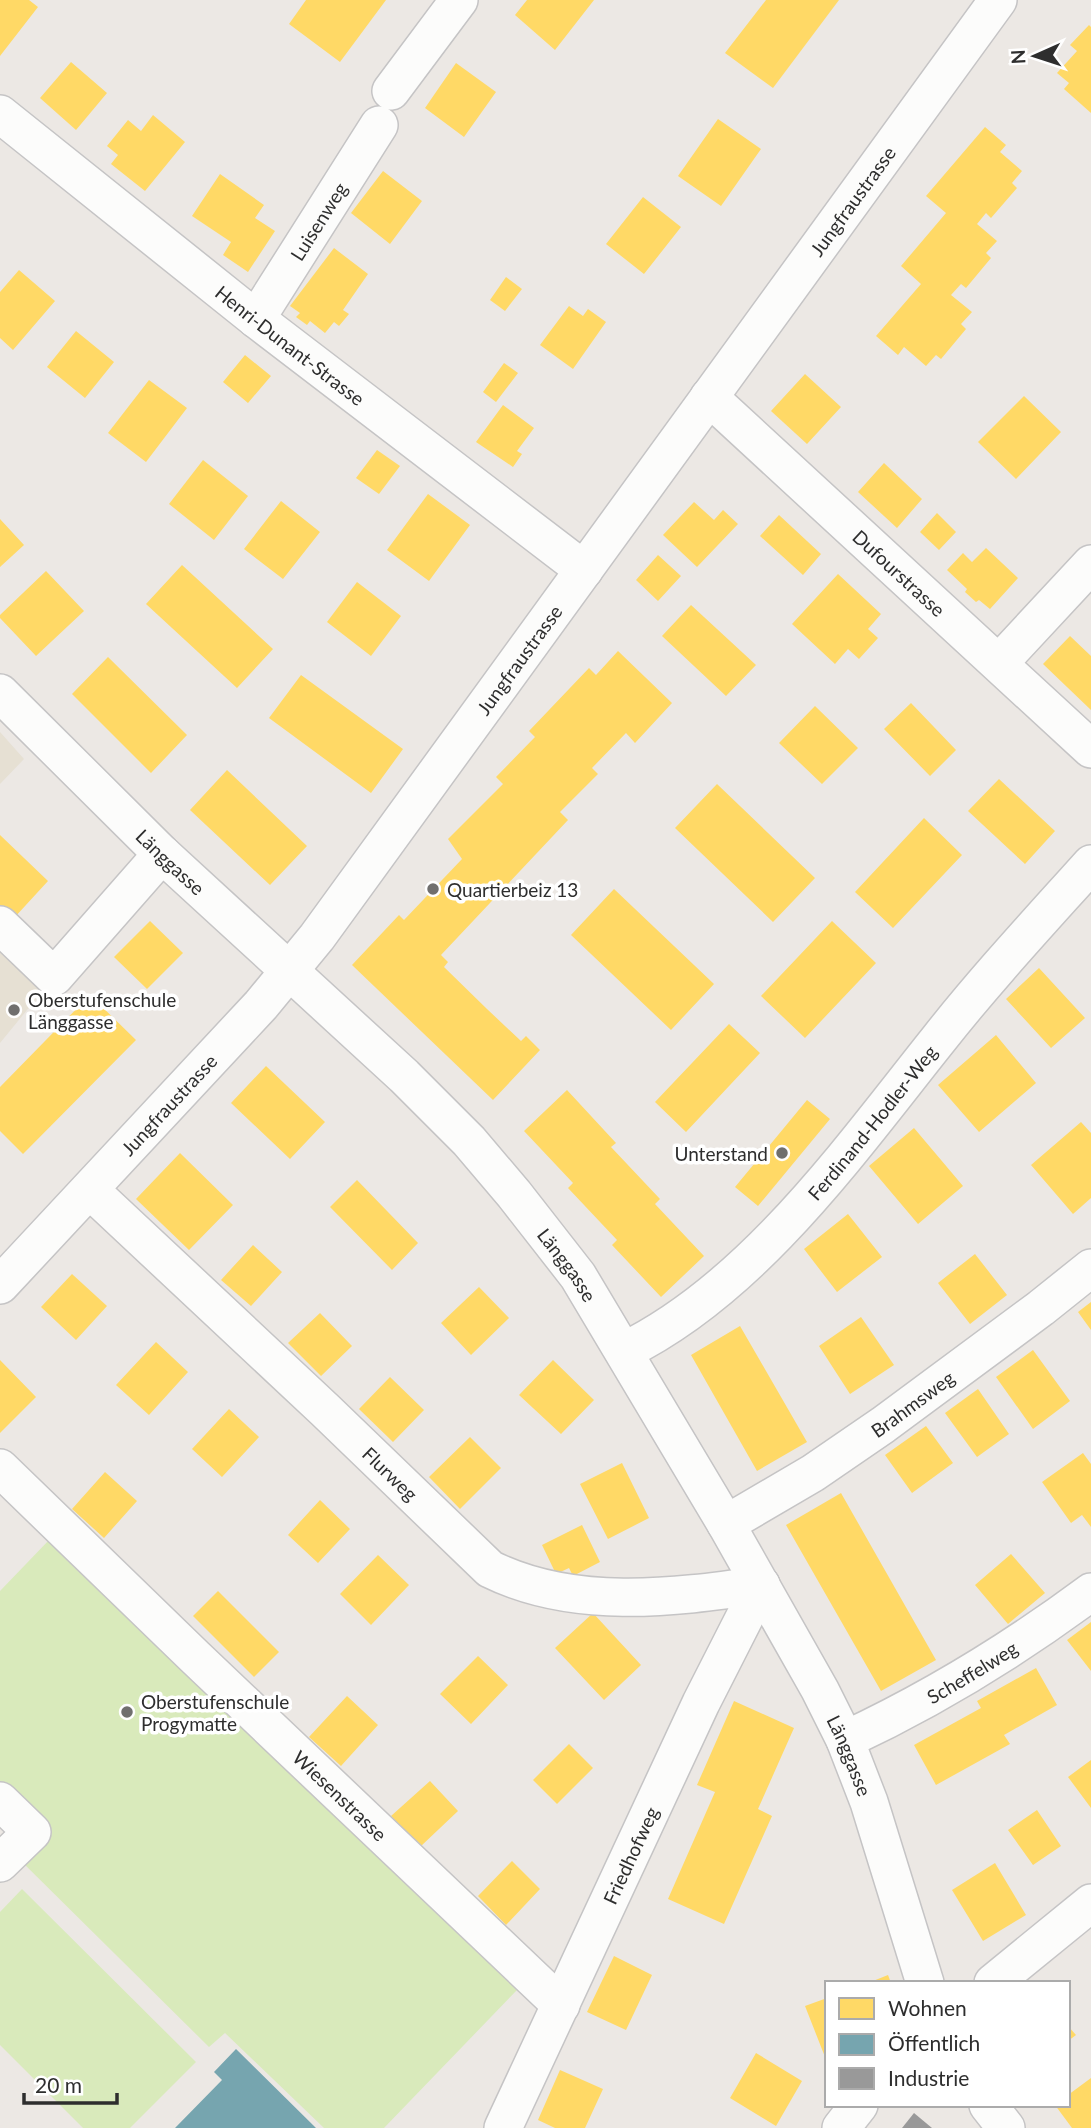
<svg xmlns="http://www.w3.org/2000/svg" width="1091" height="2128" font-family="Lato,sans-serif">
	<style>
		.education { fill: #e6e0d3 }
		.pitch { fill: #d9eabb }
		.homes { fill: #ffd966 }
		.public { fill: #76a5af }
		.industry { fill: #999 }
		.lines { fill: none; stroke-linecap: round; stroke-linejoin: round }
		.minor-casing { stroke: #c5c4c5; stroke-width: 40 }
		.minor { stroke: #fcfcfb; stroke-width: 37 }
		.poi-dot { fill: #706f6e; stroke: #fff; stroke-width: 2.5 }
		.labels { text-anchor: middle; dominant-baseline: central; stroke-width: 7; stroke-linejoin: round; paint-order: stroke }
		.street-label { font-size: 19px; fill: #2e2e2e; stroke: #fff }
		.poi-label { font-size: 19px; fill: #2e2e2e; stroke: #fff; text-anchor: start }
	</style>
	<rect width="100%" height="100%" fill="#ece8e4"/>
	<path class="education" d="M0,732L24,759L0,784Z
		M0,925L54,977L0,1043Z"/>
	<path class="pitch" d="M50,1539L517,1990L384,2128H324L225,2033L209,2047L19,1859L0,1788V1591Z
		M22,1889L196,2062L130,2128H83L0,2045V1912Z"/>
	<path class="homes" d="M0,0H29L38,7L0,56Z
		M306,0H386L340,62L289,24Z
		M527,0H594L555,50L515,15Z
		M766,0H839L773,88L725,53Z
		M1089,25L1091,27V113L1064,89L1069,83L1057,73L1077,51L1070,45Z
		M71,62L107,93L76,130L40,98Z
		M456,63L496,92L464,137L425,108Z
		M153,115L185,142L145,191L111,164L118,155L107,146L128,120L141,131Z
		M718,119L761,149L721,206L678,176Z
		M985,127L1006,145L1000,152L1022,171L1012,183L1017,188L991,218L986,213L977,224L997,241L986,253L991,258L966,288L961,284L951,295L972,312L961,324L966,329L941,359L936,355L926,366L904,347L898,355L876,336L921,284L901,266L946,213L926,196Z
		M383,171L422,201L390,244L351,213Z
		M220,174L264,205L255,218L275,231L248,272L223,255L231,242L192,216Z
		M643,197L681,227L644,274L606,244Z
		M334,248L368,274L343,310L349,314L339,326L334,322L325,333L310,321L307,325L296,317L300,313L290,306Z
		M19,270L55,301L13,350L0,338V292Z
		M506,277L522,289L505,311L490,300Z
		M569,306L583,316L588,309L606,322L573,369L540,345Z
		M76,331L114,362L85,398L47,367Z
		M245,355L271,376L248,403L223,382Z
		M504,363L518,373L496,402L483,392Z
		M805,374L841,407L807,444L771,411Z
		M149,380L187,408L146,462L108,433Z
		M1024,396L1061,432L1016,479L978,442Z
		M503,405L534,428L517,451L522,454L513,467L476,442Z
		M377,450L400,466L379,494L356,478Z
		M203,460L248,496L214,540L169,504Z
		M884,463L922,499L897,528L858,492Z
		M428,494L470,525L429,581L387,550Z
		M281,501L320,532L283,579L244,549Z
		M694,502L714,520L723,510L738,524L697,567L663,535Z
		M937,513L956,532L939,550L920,532Z
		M779,515L821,554L803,575L760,536Z
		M0,519L24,545L0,567Z
		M986,548L1018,578L990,609L979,600L976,602L965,592L967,589L947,570L963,553L972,562Z
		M658,555L681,576L658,601L636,580Z
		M182,565L273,649L237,688L146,604Z
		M46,571L84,611L36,656L0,618V615Z
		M838,574L881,614L868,629L878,638L859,659L848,649L835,664L792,624Z
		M357,582L401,616L371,656L327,622Z
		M691,605L756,665L726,696L662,636Z
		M1070,636L1091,656V710L1043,664Z
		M618,651L672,703L635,743L626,733L592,768L598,774L560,812L568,820L441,955L448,962L444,967L487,1009L521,1041L526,1036L540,1050L493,1100L352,965L399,915L404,920L462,859L448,839L503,784L496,777L535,737L529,731L589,668L596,675Z
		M108,657L187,735L151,773L72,694Z
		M301,675L403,749L371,793L269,718Z
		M911,703L956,750L930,776L884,729Z
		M815,706L858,748L822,784L779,743Z
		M227,770L307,846L270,885L190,810Z
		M999,779L1055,831L1025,864L968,811Z
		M717,784L815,878L773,922L675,828Z
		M924,818L962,855L893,928L855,892Z
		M0,835L48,881L14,918L0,906Z
		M614,889L714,984L671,1030L571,935Z
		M150,921L183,953L147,989L114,957Z
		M832,921L876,963L805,1038L761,996Z
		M1039,968L1085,1018L1051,1048L1006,999Z
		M90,995L136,1040L23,1154L0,1131V1087Z
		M729,1024L760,1053L686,1132L655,1102Z
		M996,1035L1036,1083L979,1132L938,1085Z
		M266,1066L325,1122L290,1159L231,1103Z
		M567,1090L616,1143L611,1147L660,1199L655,1204L704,1256L661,1297L612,1245L617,1240L568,1188L573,1183L524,1131Z
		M807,1100L830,1119L758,1206L735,1187Z
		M1081,1122L1091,1133V1198L1073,1214L1031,1165Z
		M914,1128L963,1186L918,1224L869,1166Z
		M180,1153L233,1205L189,1250L136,1199Z
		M357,1180L418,1243L392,1270L330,1207Z
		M848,1214L882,1257L837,1292L804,1249Z
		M253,1245L282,1272L251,1306L221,1280Z
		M975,1254L1007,1295L970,1324L938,1283Z
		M72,1274L107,1306L76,1340L41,1307Z
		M479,1287L509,1318L471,1355L441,1323Z
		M1091,1302V1330L1078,1312Z
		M320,1313L352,1346L321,1376L288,1343Z
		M861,1317L894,1365L850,1394L819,1346Z
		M740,1326L807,1442L757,1471L691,1355Z
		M156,1342L188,1372L149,1415L116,1385Z
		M1033,1350L1070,1401L1033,1429L996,1377Z
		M0,1360L36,1397L0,1433Z
		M553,1360L594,1400L561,1434L519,1395Z
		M390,1377L424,1410L393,1442L359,1409Z
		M978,1389L1009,1434L977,1457L945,1413Z
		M229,1409L259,1437L222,1477L192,1449Z
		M926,1426L953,1463L912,1493L885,1455Z
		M470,1437L501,1468L460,1509L429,1477Z
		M1083,1453L1091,1464V1527L1082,1515L1071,1523L1042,1482Z
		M622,1463L649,1518L608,1539L580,1484Z
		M105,1472L137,1501L104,1538L72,1509Z
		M841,1493L936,1660L881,1691L786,1525Z
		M320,1500L350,1529L318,1563L288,1535Z
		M582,1525L600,1562L573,1576L569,1568L556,1574L542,1545Z
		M1011,1554L1045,1593L1008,1624L975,1585Z
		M378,1555L409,1585L371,1625L340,1594Z
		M218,1591L279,1652L254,1677L193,1616Z
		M593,1613L641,1665L604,1700L555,1648Z
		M1091,1622V1671L1067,1640Z
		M478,1656L508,1685L471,1724L440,1694Z
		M1036,1668L1057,1705L1004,1735L1010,1744L936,1785L914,1745L981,1708L977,1701Z
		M347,1696L378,1725L341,1766L309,1737Z
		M734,1701L794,1728L758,1809L772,1816L724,1924L668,1899L715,1792L697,1785Z
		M569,1744L593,1768L557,1804L533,1780Z
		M1091,1760V1808L1068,1777Z
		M430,1781L458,1811L420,1847L391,1816Z
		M1037,1810L1061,1846L1033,1865L1008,1830Z
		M512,1861L540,1889L506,1925L478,1896Z
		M995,1863L1026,1915L983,1941L952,1890Z
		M614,1956L652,1975L626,2030L587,2012Z
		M888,1975L891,1983H868Z
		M827,1998V2062L805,2006Z
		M1068,2026L1076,2035L1068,2041Z
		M756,2053L802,2081L776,2126L730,2098Z
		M560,2070L603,2089L585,2128H555L538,2120Z
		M1091,2078V2128H1072L1055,2105H1068V2095Z"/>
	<path class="public" d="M236,2049L316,2128H175L222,2080L214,2072Z"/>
	<path class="industry" d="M914,2113L932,2128H902Z"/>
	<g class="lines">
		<g class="minor-casing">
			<g id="minor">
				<path d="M391,91L459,0"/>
				<path id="s1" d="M0,114L256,319L584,570"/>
				<path id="s2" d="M256,319L379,125"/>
				<path id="s3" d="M709,397L1091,749"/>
				<path d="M999,663L1091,564"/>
				<path id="s4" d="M0,693L162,854L404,1076L469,1141L514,1194L578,1276L726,1524L820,1690L845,1740L869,1802L925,1983"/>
				<path d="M0,925L54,977L162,854"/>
				<path id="s5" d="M90,1190L325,1410L490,1569C573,1610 672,1598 761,1585"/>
				<path id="s6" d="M0,1285L261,1005L317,937L998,0"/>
				<path id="s7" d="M624,1351C753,1288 850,1150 938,1040C986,979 1039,922 1091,864"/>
				<path id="s8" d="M0,1468L195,1657L561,2005"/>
				<path id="s9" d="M726,1524L813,1473L883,1425L1041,1308L1091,1268"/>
				<path id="s10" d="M845,1740C933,1699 1013,1650 1091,1592"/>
				<path d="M0,1801L32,1832L0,1863"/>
				<path d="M993,1983L1091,1903"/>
				<path d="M988,2105L1006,2128"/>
				<path id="s11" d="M503,2128L701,1703L761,1585"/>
				<path d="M841,2128L859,2105"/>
			</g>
		</g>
		<use href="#minor" class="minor"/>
	</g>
	<g class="poi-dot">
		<circle cx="433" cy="889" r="7"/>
		<circle cx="14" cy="1010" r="7"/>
		<circle cx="782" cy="1153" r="7"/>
		<circle cx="127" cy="1712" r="7"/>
	</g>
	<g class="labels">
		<g class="street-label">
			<text stroke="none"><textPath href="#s6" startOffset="1381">Jungfraustrasse</textPath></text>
			<text stroke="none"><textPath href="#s2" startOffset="116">Luisenweg</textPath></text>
			<text stroke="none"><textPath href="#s1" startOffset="371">Henri-Dunant-Strasse</textPath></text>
			<text stroke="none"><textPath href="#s3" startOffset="259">Dufourstrasse</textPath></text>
			<text stroke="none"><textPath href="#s6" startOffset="814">Jungfraustrasse</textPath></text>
			<text stroke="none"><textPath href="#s4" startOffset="240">Länggasse</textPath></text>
			<text stroke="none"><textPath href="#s6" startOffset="247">Jungfraustrasse</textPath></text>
			<text stroke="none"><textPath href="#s7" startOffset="340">Ferdinand-Hodler-Weg</textPath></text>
			<text stroke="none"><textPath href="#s4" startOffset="807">Länggasse</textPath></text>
			<text stroke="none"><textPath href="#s9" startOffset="222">Brahmsweg</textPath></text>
			<text stroke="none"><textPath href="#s5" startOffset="413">Flurweg</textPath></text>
			<text stroke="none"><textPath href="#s10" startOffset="144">Scheffelweg</textPath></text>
			<text stroke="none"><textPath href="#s4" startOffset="1374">Länggasse</textPath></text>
			<text stroke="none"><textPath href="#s8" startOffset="472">Wiesenstrasse</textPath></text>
			<text stroke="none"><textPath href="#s11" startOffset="301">Friedhofweg</textPath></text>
		</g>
		<g class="poi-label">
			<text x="447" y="889">Quartierbeiz 13</text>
			<text x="28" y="999">Oberstufenschule<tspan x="28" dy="22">Länggasse</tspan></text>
			<text x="768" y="1153" text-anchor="end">Unterstand</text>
			<text x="141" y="1701">Oberstufenschule<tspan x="141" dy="22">Progymatte</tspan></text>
		</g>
	</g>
	<rect x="825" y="1981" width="245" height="126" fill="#ffffff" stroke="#ababab" stroke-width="2"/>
	<rect x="839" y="1998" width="35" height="21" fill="#ffd966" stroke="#ababab" stroke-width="2"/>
	<text x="888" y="2016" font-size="21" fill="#2e2e2e">Wohnen</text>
	<rect x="839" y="2034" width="35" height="21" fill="#76a5af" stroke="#ababab" stroke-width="2"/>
	<text x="888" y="2051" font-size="21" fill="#2e2e2e">Öffentlich</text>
	<rect x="839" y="2068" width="35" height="21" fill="#999999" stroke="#ababab" stroke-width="2"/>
	<text x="888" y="2086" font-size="21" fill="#2e2e2e">Industrie</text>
	<g transform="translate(1035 56) rotate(267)" stroke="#ffffff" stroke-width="5" paint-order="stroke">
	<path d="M0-5L12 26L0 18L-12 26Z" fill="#2e2e2e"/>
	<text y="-10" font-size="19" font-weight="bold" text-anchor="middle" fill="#2e2e2e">N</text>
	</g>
	<path d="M24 2093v10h93v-10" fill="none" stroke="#2e2e2e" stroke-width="3.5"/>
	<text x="35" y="2093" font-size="21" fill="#2e2e2e" stroke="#ffffff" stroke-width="5" paint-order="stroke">20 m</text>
</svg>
